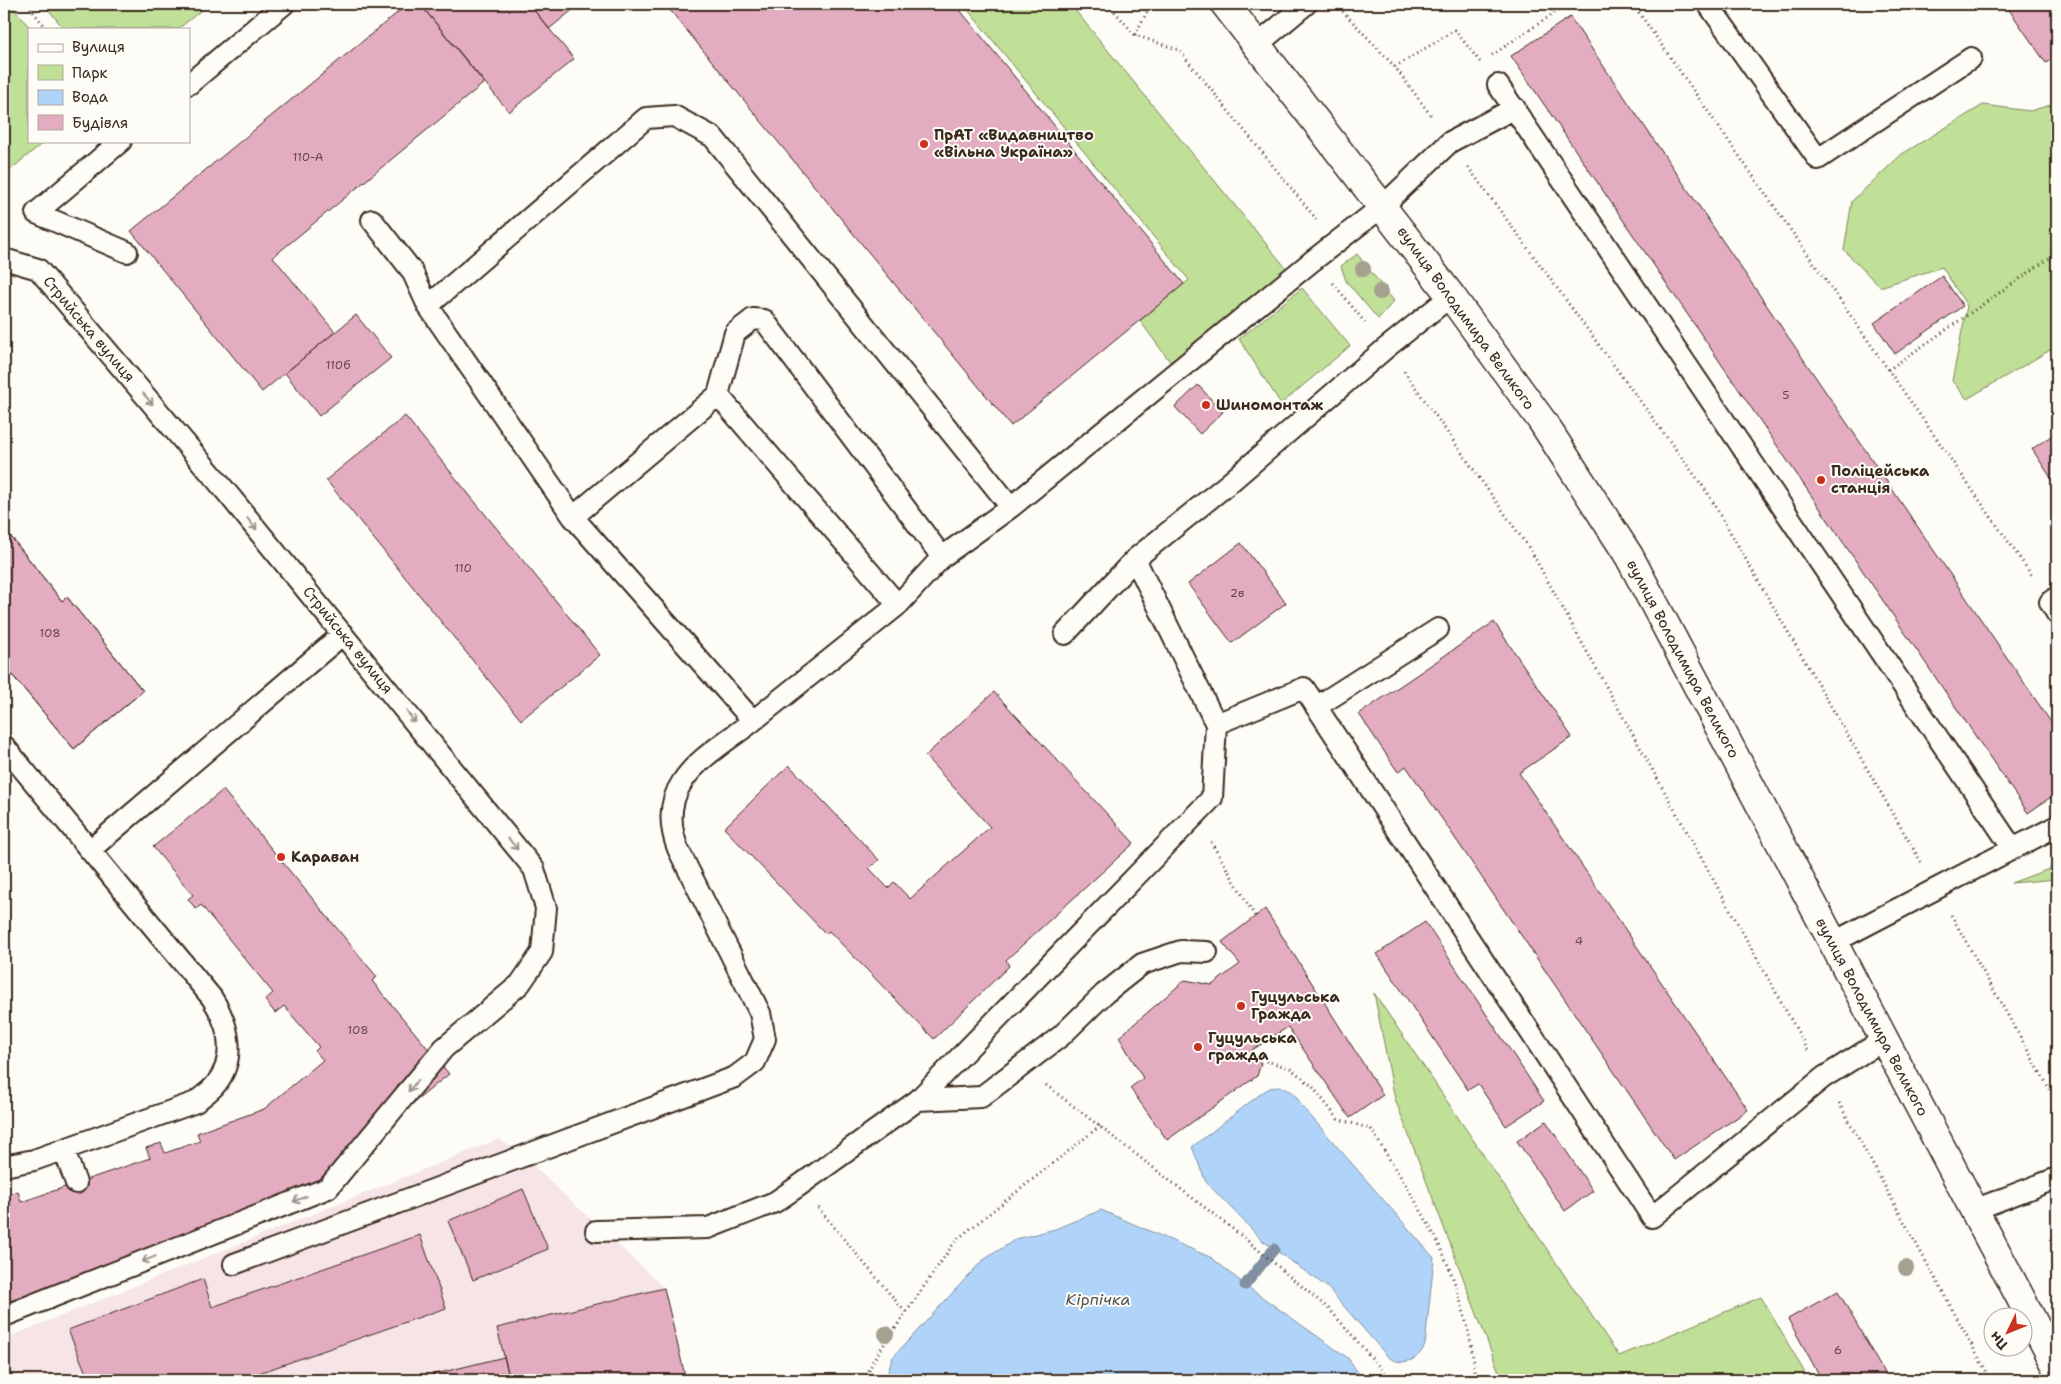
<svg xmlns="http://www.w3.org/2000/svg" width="2061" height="1384" font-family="'Shantell Sans',sans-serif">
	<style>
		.built { fill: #f6e4e7 }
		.green { fill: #c0df97; stroke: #7e845a }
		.water { fill: #b0d4f9; stroke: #8190a1 }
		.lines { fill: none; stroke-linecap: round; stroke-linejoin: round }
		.stream { stroke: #8190a1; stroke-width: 11 }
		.building { fill: #e4acc1; stroke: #3b2a1e }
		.lane-casing { stroke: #3b2a1e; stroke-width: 24 }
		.secondary-casing { stroke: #3b2a1e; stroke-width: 31 }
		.path { stroke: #3b2a1e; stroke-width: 3; stroke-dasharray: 1 4; stroke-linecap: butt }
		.lane { stroke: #fdfcf7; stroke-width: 20 }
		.secondary { stroke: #fdfcf7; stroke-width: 28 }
		.tree { fill: #a4a190 }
		.oneway { stroke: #9c938a }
		.poi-dot { fill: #c8321e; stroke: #fdfcf7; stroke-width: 2 }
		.labels { text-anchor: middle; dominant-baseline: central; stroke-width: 4; stroke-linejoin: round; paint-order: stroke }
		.number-label { font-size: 12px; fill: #654a47 }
		.poi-label { font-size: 15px; font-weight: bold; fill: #3b2a1e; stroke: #fdfcf7; text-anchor: start }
		.street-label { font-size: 15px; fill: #3b2a1e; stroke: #fdfcf7 }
		.water-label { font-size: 16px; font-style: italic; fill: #585455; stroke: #fdfcf7 }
	</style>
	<rect width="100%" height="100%" fill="#fdfcf7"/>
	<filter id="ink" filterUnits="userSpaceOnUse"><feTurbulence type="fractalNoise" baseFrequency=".02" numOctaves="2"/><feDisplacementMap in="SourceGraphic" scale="10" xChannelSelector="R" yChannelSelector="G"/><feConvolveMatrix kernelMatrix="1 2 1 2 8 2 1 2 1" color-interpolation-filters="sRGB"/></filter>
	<g filter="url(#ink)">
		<path class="built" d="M499,1139L522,1155L664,1288L686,1380H4V1339Z"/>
		<path class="green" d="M4,4H10L31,29H29V141H45L4,175Z
			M44,4H209L178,29H64Z
			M963,4H1070L1286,268L1174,367L1140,321L1189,280Z
			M2057,103V346L1967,399L1952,381L1967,306L1942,267L1880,287L1844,250L1852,201L1902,154L1983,105L2030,111Z
			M1357,254L1394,301L1378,319L1346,281L1341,266Z
			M1302,288L1350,346L1281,404L1239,339Z
			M2057,866V879L2011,883Z
			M1374,993L1619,1356L1761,1297L1809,1380H1502L1395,1099Z"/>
		<path class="water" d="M1278,1087C1290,1089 1296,1094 1301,1105L1434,1258L1425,1345C1418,1361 1403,1367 1388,1357L1327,1287L1263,1241L1206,1182L1192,1147L1263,1092L1270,1088Z
			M1101,1210L1212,1258L1245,1285L1348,1358L1363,1380H885L893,1357L982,1261L1016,1239L1055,1229Z"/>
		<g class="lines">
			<path class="stream" d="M1245,1285L1274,1249"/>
		</g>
		<path class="building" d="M408,4H420L484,83L273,257L335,332L262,392L131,231Z
			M420,4H529L574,59L509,112Z
			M529,4H580L549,29Z
			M665,4H955L1184,284L1011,426Z
			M2005,4H2057V56L2046,63Z
			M1570,17L2057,731V793L2028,813L1511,56Z
			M1942,276L1963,306L1895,354L1874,323Z
			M356,315L391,358L319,416L285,373Z
			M1198,385L1223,412L1200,434L1175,407Z
			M405,416L600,655L521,720L326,480Z
			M2057,432V487L2032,449Z
			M4,528L62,601L67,597L143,691L74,749L4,665Z
			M4,528L62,601L67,597L143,691L74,749L4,665Z
			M1241,543L1286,603L1232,643L1188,584Z
			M1494,622L1572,737L1519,773L1748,1110L1674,1160L1406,766L1398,772L1359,714Z
			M994,692L1134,843L1006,960L1009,966L934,1039L829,931L826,934L724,828L789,765L879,860L869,868L888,888L894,882L910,899L990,827L925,756Z
			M223,790L377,977L372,981L449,1074L306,1191L225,1218L229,1227L4,1303V1208L6,1207L4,1196L18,1191L21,1202L150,1158L146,1148L161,1143L165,1153L200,1141L197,1133L264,1109L323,1060L315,1051L319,1047L284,1006L275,1013L265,1000L273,993L201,905L196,909L188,899L193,895L153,847Z
			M1265,909L1383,1095L1350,1118L1288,1027L1252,1050L1261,1063L1257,1076L1167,1140L1130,1088L1143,1078L1119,1037L1185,980L1212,985L1240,964L1222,942Z
			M1425,922L1544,1101L1506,1126L1478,1084L1468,1090L1377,954Z
			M1546,1121L1593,1191L1565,1211L1517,1141Z
			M523,1189L548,1249L473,1280L448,1221Z
			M420,1235L446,1308L239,1380H89L68,1330L203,1279L212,1307Z
			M664,1288L686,1380H510L497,1328Z
			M1838,1291L1888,1380H1822L1788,1319Z
			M504,1357L510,1380H411Z"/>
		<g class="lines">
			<g class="lane-casing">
				<path id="lane" d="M1708,4L1818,159L1971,58
					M1257,45L1306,4
					M189,84L284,4
					M1498,85L2013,849
					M121,141L36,213L127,252
					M372,220L412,271L428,306L646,118L674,116L713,137L1011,507
					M4,259L38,269L219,483L534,869L546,908L542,952L520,984L444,1048L328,1188L4,1316
					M428,306L573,517
					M718,395L898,605
					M942,557L764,320L753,319L735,333L718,395L573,517L753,721L898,605L942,557L1011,507L1311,262L1383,206L1450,142L1515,108
					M2057,597L2050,602L2057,614
					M1065,634L1135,559
					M1316,707L1438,629
					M1216,724L1304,688L1652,1217L1824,1077L1885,1039
					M4,746L212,998C229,1025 237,1057 216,1084C211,1091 202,1096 196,1102L34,1160L4,1166
					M90,850L343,634
					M1832,943L2057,826
					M918,1100L981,1097L1061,1036L1104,994L1142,964L1181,951L1207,952
					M64,1150L76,1183
					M1974,1210L2057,1178
					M596,1231L708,1228L775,1202L800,1185L918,1100L1212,798L1216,724L1135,559L1228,484L1386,348L1451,296
					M234,1264L735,1077L755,1062L765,1039L760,1013L678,849C652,782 708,756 753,721"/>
			</g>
			<g class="secondary-casing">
				<path id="secondary" d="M1225,4L1451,296L1542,421L1629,556L2057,1367"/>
			</g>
			<path class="path" d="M27,4L47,29
				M1108,4L1135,35L1179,50L1317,220
				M1336,4L1395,67L1432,117
				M1538,4L1556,12
				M1633,4L2033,577
				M1135,35L1147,12
				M1492,55L1568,4
				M1395,67L1455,30L1480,62
				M1468,167L1707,492L1921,862
				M1333,283L1367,325
				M1888,370L2057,253
				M1404,371L1531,551L1809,1052
				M1211,842L1255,916
				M1951,915L2057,1102
				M1266,1061L1290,1068L1312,1086L1338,1119L1371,1129C1391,1163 1414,1196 1432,1231C1456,1276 1471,1329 1476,1380
				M1046,1085L1243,1237L1330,1310L1391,1380
				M1839,1103L1991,1380
				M818,1208L906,1313
				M865,1380L874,1359L956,1240L1100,1126"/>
			<use href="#lane" class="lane"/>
			<use href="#secondary" class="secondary"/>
		</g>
		<g class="tree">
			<circle cx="1363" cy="269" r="8"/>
			<circle cx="1380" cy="292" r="8"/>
			<circle cx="1906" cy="1268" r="8"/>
			<circle cx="886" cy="1334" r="8"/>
		</g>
		<defs><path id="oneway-shaft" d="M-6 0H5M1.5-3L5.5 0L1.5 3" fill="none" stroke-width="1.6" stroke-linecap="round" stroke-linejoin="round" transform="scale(1.25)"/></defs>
		<g class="oneway">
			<use href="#oneway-shaft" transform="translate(148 399) rotate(50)"/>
			<use href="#oneway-shaft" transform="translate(252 524) rotate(51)"/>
			<use href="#oneway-shaft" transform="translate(411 717) rotate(51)"/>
			<use href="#oneway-shaft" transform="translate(513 844) rotate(51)"/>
			<use href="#oneway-shaft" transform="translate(413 1086) rotate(130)"/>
			<use href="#oneway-shaft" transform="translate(300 1199) rotate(158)"/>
			<use href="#oneway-shaft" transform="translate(149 1259) rotate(158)"/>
		</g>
	</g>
	<g class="poi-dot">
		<circle cx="924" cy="144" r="5"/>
		<circle cx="1206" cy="405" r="5"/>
		<circle cx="1821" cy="480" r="5"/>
		<circle cx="281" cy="857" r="5"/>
		<circle cx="1241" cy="1006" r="5"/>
		<circle cx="1198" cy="1047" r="5"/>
	</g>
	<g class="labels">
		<g class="number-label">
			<text x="308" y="157">110-А</text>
			<text x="338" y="365">110б</text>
			<text x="1786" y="395">5</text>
			<text x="463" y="568">110</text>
			<text x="1237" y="593">2в</text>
			<text x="50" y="633">108</text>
			<text x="1579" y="941">4</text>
			<text x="358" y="1030">108</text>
			<text x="1838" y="1350">6</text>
		</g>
		<g class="poi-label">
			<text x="934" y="135">ПрАТ «Видавництво<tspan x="934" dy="17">«Вільна Україна»</tspan></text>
			<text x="1216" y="405">Шиномонтаж</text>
			<text x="1831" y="471">Поліцейська<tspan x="1831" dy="17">станція</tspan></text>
			<text x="291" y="857">Караван</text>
			<text x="1251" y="997">Гуцульська<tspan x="1251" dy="17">Гражда</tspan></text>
			<text x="1208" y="1038">Гуцульська<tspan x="1208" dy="17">гражда</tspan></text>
		</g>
		<g class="street-label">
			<text transform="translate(1466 318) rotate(54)">вулиця Володимира Великого</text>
			<text transform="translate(89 329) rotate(50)">Стрийська вулиця</text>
			<text transform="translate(348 640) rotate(51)">Стрийська вулиця</text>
			<text transform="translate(1683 659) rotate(62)">вулиця Володимира Великого</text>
			<text transform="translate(1872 1017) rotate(62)">вулиця Володимира Великого</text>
		</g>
		<g class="water-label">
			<text x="1098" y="1299">Кірпічка</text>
		</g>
	</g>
	<rect width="2061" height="1384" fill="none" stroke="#fdfcf7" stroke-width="20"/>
	<rect x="10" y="10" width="2041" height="1364" fill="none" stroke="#3b2a1e" stroke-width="2" filter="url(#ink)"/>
	<rect x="28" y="28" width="162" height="115" fill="#fdfcf7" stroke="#afa8a0"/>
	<rect x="38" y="44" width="25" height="8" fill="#fdfcf7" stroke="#afa8a0"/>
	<text x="72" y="52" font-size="15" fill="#3b2a1e">Вулиця</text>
	<rect x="38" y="65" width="25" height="15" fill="#c0df97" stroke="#afa8a0"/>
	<text x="72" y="78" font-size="15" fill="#3b2a1e">Парк</text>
	<rect x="38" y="90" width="25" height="15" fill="#b0d4f9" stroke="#afa8a0"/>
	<text x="72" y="102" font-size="15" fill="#3b2a1e">Вода</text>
	<rect x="38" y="115" width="25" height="15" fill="#e4acc1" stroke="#afa8a0"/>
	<text x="72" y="128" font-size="15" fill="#3b2a1e">Будівля</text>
	<g transform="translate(2008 1332) rotate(227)"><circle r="24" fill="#fdfcf7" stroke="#afa8a0"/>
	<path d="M0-4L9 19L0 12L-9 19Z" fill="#c8321e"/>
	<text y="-8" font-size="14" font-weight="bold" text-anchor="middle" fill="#3b2a1e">Пн</text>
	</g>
</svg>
